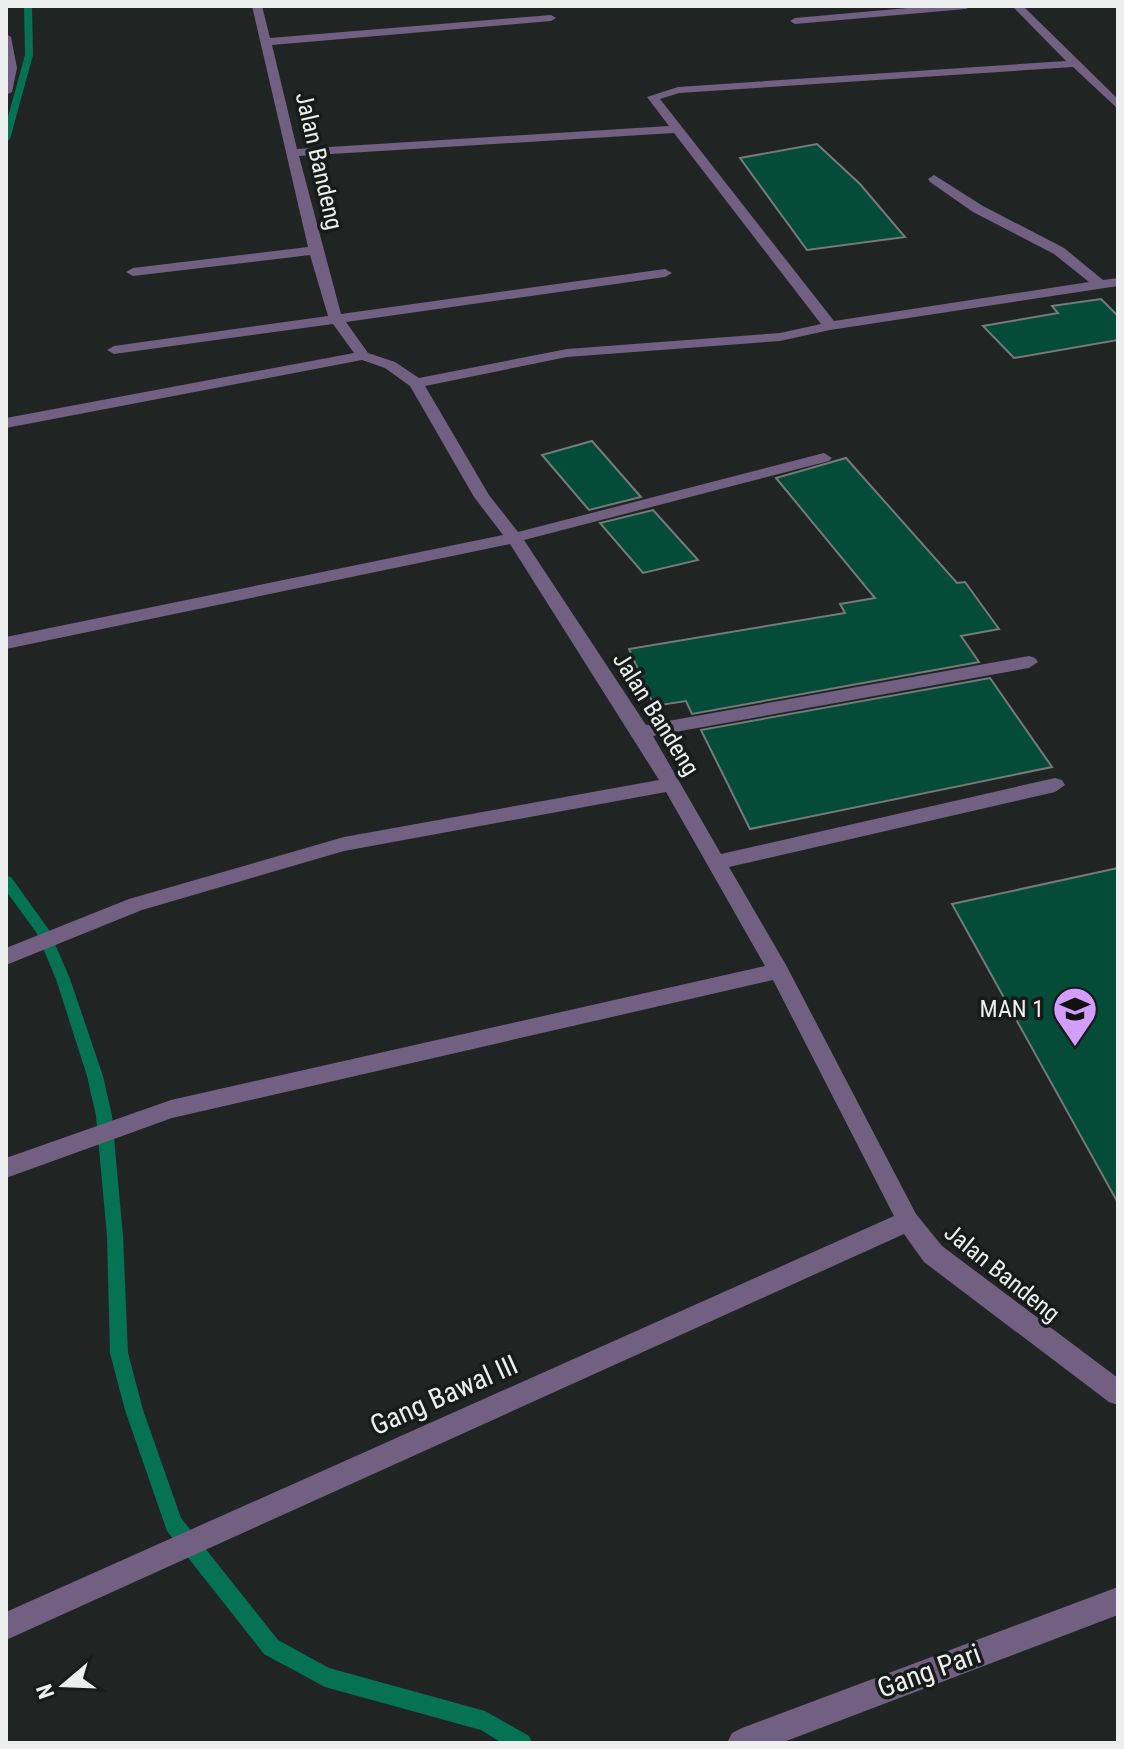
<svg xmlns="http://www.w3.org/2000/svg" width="1124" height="1749" font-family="'Roboto Condensed',sans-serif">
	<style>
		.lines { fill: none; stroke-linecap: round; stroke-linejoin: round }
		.stream { fill: #067254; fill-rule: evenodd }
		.building { fill: #044c37; stroke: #747a77; stroke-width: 2 }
		.minor { fill: #716081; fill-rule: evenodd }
		.labels { text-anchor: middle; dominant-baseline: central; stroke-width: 7; stroke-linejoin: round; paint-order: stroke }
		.street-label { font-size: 24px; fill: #ecefee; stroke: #171c1a }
		.poi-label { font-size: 24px; fill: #ecefee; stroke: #171c1a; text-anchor: end }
		.near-street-label { font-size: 28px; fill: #ecefee; stroke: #171c1a }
	</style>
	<rect width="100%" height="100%" fill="#202523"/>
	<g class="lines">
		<path class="stream" d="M24,6H32L33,55L10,139L6,142V124L25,55Z
			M6,876L11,877L49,930L70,979L103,1076L112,1116L123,1236L128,1353L143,1410L181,1518L278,1640L329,1668L485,1711L529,1736L532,1743H502L481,1730L325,1687L264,1654L167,1531L125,1410L110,1353L107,1236L96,1116L87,1076L56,979L36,932L6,891Z"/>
	</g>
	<path class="building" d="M817,144L860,184L905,237L807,250L740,158Z
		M1101,299L1118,316V340L1014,358L983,326L1058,313L1052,306Z
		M592,441L641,497L589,510L542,455Z
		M846,458L957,583L965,582L999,629L961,636L979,662L692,714L686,701L654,706L629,649L845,613L840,604L875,598L776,478Z
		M653,510L698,560L643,573L600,523Z
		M990,678L1052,767L750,829L701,730Z
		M1118,868V1203L952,904Z"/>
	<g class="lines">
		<path class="minor" d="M252,6H262L270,38L551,15L556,18L551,21L272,45L297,149L669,126L647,97L678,87L1066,61L1012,6H1023L1118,99V109L1073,67L679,93L660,99L834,321L1089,282L1054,254L973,212L930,182L928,179L934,175L983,206L1064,248L1103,280L1118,278V286L830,330L780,341L567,357L425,386L489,495L518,532L824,453L832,458L829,461L524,540L646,725L1029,656L1035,658L1038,662L1029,668L653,736L721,854L1055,778L1062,780L1065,785L1055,792L729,867L786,965L916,1214L942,1246L1118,1378V1405L1109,1402L924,1262L904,1234L6,1640V1612L894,1216L773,980L172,1118L6,1178V1158L171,1100L765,966L666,792L344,851L142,910L6,965V948L129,899L344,837L659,780L510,544L6,649V637L503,535L474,497L410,386L385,368L362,360L6,428V418L354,353L333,324L114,354L107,350L114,346L328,316L310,255L133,276L126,272L133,268L308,247ZM674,133L821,324L780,333L567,349L419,378L395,362L368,353L346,322L665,277L672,273L665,269L341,314L299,156Z
			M930,6H971L966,9L795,24L790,21L795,18Z
			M6,34L11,37L17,68L12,92L6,95Z
			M1118,1587V1615L781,1743H727L732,1733L742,1728Z"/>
	</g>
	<defs>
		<g id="school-pin" transform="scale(2.3)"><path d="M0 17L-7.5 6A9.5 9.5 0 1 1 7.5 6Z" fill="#d19dfe" stroke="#171c1a"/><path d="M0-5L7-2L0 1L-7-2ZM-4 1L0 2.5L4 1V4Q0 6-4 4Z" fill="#111"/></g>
	</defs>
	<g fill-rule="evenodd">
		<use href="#school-pin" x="1075" y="1009"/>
	</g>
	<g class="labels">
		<g class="street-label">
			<text transform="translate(319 161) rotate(77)">Jalan Bandeng</text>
			<text transform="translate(656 714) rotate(58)">Jalan Bandeng</text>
			<text transform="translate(1002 1273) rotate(39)">Jalan Bandeng</text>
		</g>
		<g class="poi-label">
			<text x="1044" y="1009">MAN 1</text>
		</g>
		<g class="near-street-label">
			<text transform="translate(444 1395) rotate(-24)">Gang Bawal III</text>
			<text transform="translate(929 1671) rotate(-20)">Gang Pari</text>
		</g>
	</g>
	<rect width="1124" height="1749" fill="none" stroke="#ecefee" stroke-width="16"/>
	<g transform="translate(64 1685) rotate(251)" stroke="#171c1a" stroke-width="6" paint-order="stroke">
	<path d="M0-6L14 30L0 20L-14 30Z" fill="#ecefee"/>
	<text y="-12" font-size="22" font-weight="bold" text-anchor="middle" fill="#ecefee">N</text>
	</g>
</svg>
